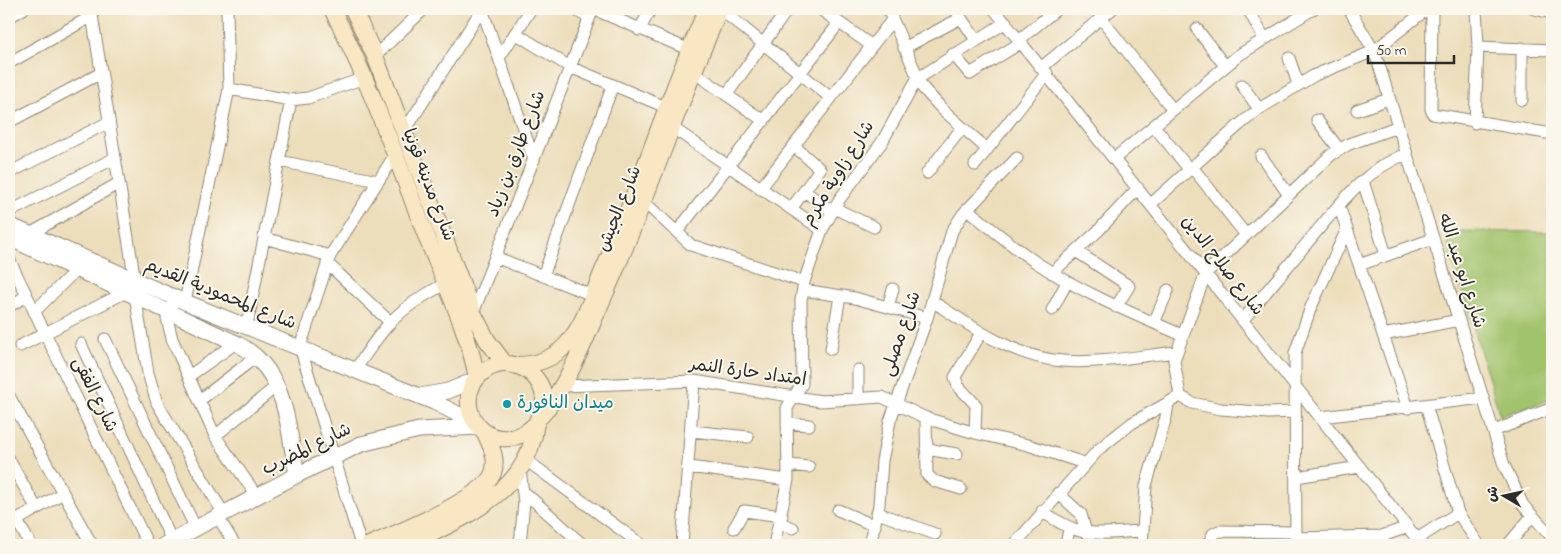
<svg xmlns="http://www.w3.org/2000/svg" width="1561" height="554" font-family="'Indie Flower','Playpen Sans Arabic',sans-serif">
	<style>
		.green { fill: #a1c36c; stroke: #66774c }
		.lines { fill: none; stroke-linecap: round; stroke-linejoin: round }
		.minor-casing { stroke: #8c8473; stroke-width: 13 }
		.tertiary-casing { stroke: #8c8473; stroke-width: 17 }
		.secondary-casing { stroke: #8c8473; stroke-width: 18 }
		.minor { stroke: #fff; stroke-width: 11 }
		.tertiary { stroke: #fff; stroke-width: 15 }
		.secondary { stroke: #f9e7c3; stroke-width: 16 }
		.culture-dot { fill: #0f9aa8; stroke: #fbf7ec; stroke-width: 2 }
		.labels { text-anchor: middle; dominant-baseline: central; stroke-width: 4; stroke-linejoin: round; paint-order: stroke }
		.street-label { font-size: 18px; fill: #2b2b2b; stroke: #fbf7ec }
		.culture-label { font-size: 18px; fill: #0d838f; stroke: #fbf7ec; text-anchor: start }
	</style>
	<rect width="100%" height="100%" fill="#fbf7ec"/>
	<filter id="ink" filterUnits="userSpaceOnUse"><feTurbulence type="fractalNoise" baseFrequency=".02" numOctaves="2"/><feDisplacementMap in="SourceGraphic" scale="10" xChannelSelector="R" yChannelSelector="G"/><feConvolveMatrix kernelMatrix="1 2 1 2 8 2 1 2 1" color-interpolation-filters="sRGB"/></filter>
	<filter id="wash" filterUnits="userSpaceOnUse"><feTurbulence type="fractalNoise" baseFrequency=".0096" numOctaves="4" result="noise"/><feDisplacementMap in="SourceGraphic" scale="20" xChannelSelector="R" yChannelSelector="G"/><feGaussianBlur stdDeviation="1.12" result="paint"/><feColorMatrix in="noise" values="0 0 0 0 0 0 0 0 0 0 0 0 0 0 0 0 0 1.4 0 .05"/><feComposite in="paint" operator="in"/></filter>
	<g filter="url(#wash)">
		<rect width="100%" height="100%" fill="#eddebb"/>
		<path class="green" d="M1444,231L1552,232V399L1500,416Z"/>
	</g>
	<g filter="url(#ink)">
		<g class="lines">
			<g class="minor-casing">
				<path id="minor" d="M91,9L135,281
					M482,9L534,160
					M574,9L589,18
					M593,9L690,50
					M720,9L831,98
					M820,9L872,46
					M888,9L922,87L943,110L987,149
					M955,9L976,40
					M994,9L1422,545
					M1248,9L1264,38
					M1349,9L1374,51L1379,65L1504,465L1523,505L1552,537
					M1432,9L1431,109L1433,114L1552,134
					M1534,9L1552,13
					M9,17L23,9
					M1101,18L1173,110
					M1197,29L1225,66
					M639,30L651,9
					M515,33L570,67L668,108
					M1020,39L1057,9
					M1478,47L1552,50
					M904,48L961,18
					M953,54L970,74L1022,42
					M375,56L424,9
					M499,58L531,9
					M1289,58L1298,84
					M9,63L92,16
					M1042,67L1112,9
					M695,73L764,121
					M1242,85L1259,109
					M229,89L291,100L308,98L364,78
					M727,94L788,9
					M1522,100V48
					M1357,110L1389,99
					M1317,120L1339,149
					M9,122L101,73
					M1475,123L1478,47L1476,9
					M1154,126L1189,169
					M673,128L822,230
					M404,132L482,9
					M1261,156L1289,195
					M1115,158L1239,55L1313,9
					M279,161L378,181
					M975,165L1047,73
					M1192,167L1246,235
					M9,173L109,122
					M927,173L962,128
					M1363,181L1386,255
					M760,189L892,20
					M804,191L832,211
					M645,203L691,245L804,282
					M1151,204L1238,126L1259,109L1315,75L1374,51L1427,9
					M1339,206L1408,408
					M834,208L874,227
					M791,209L820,169L794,146
					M967,209C989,227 1011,245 1034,261C1080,292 1131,313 1182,335
					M9,212L115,158
					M677,232L839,23
					M30,234L119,183
					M264,238L330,256
					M1076,251L1129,286L1116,307
					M495,257L592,295
					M9,259L148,545
					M327,263L390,322
					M1359,265L1433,239
					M1052,273L1098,231L1138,188
					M543,276L613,85
					M803,290L855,298L927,318
					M135,295L148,373L157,403L224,514
					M932,301C972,327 1013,357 1062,361C1099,364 1139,356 1176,352
					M185,302L229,89L227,9
					M172,305L167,318L172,339L215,436L257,496
					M9,306L27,296
					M888,307L893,289
					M1052,310L1067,282
					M34,312L77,269
					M473,313L593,9
					M1243,320C1264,294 1286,269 1307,243C1336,209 1363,170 1406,154
					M1154,323L1168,290
					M247,325L291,100
					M1383,335L1459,320
					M105,339L196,529
					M81,344L172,541
					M20,346L126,292
					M831,349L840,296
					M355,370C385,326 396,309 445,284
					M858,370V399
					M189,376L236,343
					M563,386L694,381L821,401L882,397L926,418L975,433L1028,445L1084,463
					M9,396L92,545
					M200,400L257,356
					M1426,405L1458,513L1479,545
					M1295,412L1268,413L1221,409L1192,403L1180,396L1174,360L1206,273L1331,155L1349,144L1397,127
					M1321,417L1483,398
					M926,418L927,475L934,481L961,489
					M787,423L809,425
					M691,431L748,437
					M1494,431L1552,408
					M975,433L976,405L958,386L955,377L981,333
					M215,436L278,385
					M926,449L957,454
					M9,460L37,509
					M526,460L642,545
					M788,465L809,467
					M689,467L788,480
					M1296,477L1360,467
					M523,491L583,545
					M1058,493L1081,514L1086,533
					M838,510L875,526
					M1042,511C1082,540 1096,533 1142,531
					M878,513L935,534
					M218,517L235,545
					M17,521L31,545
					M780,523L793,528
					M9,525L63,493
					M734,528L744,511L782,516
					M1296,538L1382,536L1408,527
					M1417,539L1458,513
					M361,545L300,347L330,256L395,155
					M520,545L524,502L520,469
					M682,545L694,381
					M774,545L788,480L787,408L802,384L801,300L804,282L822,230L839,200L882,142L917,79L1006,22
					M870,545L879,505L882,461L890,421L927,318L952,231L963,214L1017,158
					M1014,545L1099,449L1132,423L1180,396
					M1066,545L1069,529
					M1142,545L1146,486L1166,417L1168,403
					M1208,545L1213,534L1219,531L1296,532
					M1296,545L1295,353L1311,307L1347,229
					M1508,545L1532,516"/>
			</g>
			<g class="tertiary-casing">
				<path id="tertiary" d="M9,225L185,302L434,402L475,423
					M9,238L236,343C287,369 287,424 297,475
					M420,396L448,391L475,380
					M164,545L297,475L361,444L419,430L479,427"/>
			</g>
			<g class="secondary-casing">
				<path id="secondary" d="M332,9C370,82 397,161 427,238C445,284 468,330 477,378
					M353,9L375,56L473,313L487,340L505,364
					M516,365C534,365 551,360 564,347C583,328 592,297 602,273C641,186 668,95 707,9
					M541,416C569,383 584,342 601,303C645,207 677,105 720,9
					M369,545C395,534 484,498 493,473C498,459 491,446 485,433
					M407,545C442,529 483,511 510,482C521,470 529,455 533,439C535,434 534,429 536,424C539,415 544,410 544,399C542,369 505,353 482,373C445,405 492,466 536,424"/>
			</g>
			<use href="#minor" class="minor"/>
			<use href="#tertiary" class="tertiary"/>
			<use href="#secondary" class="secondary"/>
		</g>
	</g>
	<circle class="culture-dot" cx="507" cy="404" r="5"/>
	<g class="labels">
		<g class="street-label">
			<text transform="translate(517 154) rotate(-69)">شارع طارق بن زياد</text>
			<text transform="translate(839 174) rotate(-58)">شارع زاوية مكرم</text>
			<text transform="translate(428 185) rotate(69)">شارع مدينه قونيا</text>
			<text transform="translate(620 209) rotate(-68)">شارع الجيش</text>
			<text transform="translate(1222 266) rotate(52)">شارع صلاح الدين</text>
			<text transform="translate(1461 271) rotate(72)">شارع ابو عبد الله</text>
			<text transform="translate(220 295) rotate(22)">شارع المحمودية القديم</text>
			<text transform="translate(902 334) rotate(-71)">شارع مصلى</text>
			<text transform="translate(748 373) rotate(8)">امتداد حارة النمر</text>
			<text transform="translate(94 395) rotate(64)">شارع الفقى</text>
			<text transform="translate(307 450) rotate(-26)">شارع المضرب</text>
		</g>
		<g class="culture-label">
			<text x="517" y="404">ميدان النافورة</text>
		</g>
	</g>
	<rect width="1561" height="554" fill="none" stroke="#fbf7ec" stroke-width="30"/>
	<g transform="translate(1504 496) rotate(279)" stroke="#fbf7ec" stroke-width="4" paint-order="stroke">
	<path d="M0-4L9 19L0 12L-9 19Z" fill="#2b2b2b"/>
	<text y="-8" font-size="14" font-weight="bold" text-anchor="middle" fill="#2b2b2b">ش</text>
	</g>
	<path d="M1368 55v8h86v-8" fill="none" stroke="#2b2b2b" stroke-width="2.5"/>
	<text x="1376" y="55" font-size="15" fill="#2b2b2b" stroke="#fbf7ec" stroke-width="4" paint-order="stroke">50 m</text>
</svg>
